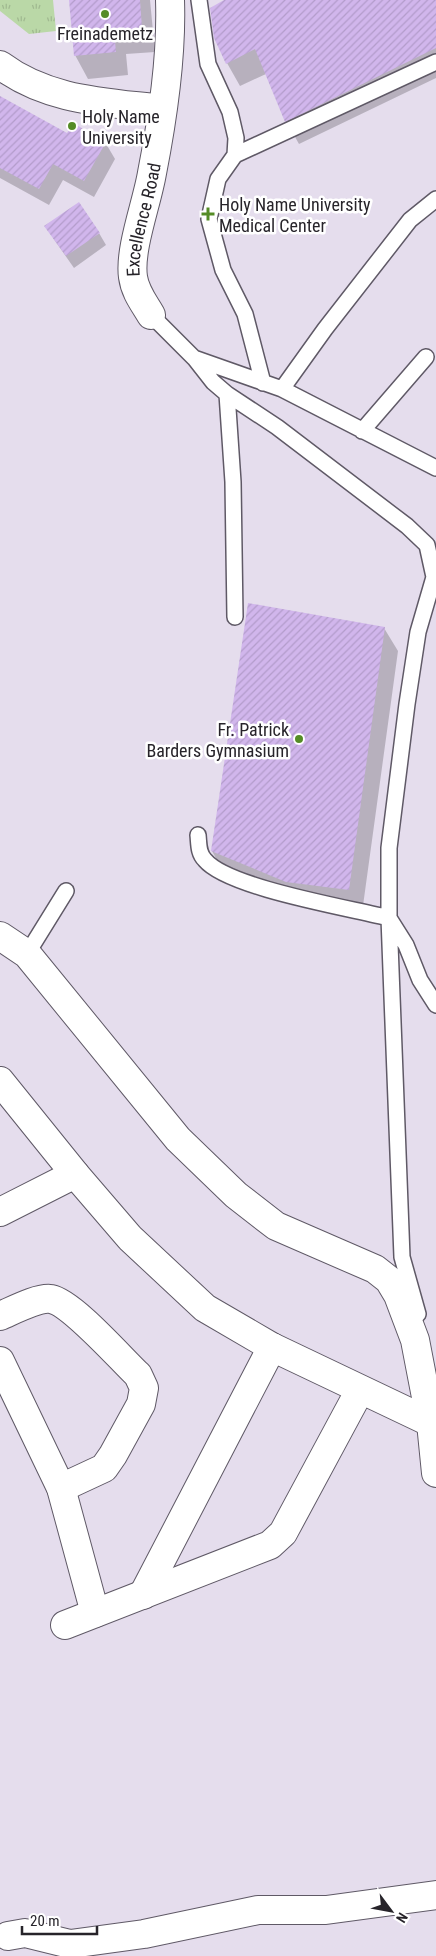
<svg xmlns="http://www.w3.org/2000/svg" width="436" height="1956" font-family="'Roboto Condensed',sans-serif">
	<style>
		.park { fill: url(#park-tufts) }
		.shadow { fill: #0003 }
		.building { fill: url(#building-hatch) }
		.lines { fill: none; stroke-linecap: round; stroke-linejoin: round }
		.lane-casing { stroke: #5f5966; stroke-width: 18 }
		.street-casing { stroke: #5f5966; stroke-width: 30 }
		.lane { stroke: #fff; stroke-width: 15 }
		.street { stroke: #fff; stroke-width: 28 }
		.poi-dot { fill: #558c26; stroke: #fff; stroke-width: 2 }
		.labels { text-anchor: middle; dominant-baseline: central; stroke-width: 5; stroke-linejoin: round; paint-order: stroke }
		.poi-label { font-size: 18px; fill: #27242a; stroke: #fff; text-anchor: start }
		.street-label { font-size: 18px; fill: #27242a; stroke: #fff }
	</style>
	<defs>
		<pattern id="park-tufts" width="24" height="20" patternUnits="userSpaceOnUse" patternTransform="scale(1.25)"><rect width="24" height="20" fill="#bad8a7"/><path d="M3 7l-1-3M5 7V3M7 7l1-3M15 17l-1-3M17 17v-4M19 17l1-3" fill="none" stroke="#a0b990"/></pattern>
		<pattern id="building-hatch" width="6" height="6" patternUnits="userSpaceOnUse" patternTransform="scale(1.25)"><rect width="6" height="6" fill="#d1b6ec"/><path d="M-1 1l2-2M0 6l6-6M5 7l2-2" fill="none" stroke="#b39ccb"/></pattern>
	</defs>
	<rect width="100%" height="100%" fill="#e5dded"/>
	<path class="park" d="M0,0H53L56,31L29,34L0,11Z"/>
	<path class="shadow" d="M70,0H150L155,52L126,54L128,75L88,79L75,55Z
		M226,0H436V78L299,144L286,121L266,74L240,86L227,63Z
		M0,97L68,135L105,142L115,159L94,197L63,180L49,205L0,178Z
		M99,233L106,245L74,268L53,238Z
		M384,628L398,651L362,913L225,875L212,851Z"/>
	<path class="building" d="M69,0H140L142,28L114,31L116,52L74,56Z
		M224,0H436V48L285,122L255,49L226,64L214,38L210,8Z
		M0,96L67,133L73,123L106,142L84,181L53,164L39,189L0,168Z
		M79,202L100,233L66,256L44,226Z
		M248,603L385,627L349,890L286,882L211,851Z"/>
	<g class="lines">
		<g class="lane-casing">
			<path id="lane" d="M199,0L208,64L230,112L236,138L235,155L218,179L209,219L223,270L245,314L263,383
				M235,155L436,62
				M151,315L194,358L282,389L436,468
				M195,359L213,382L227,394L233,482L235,617
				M282,389L325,329L410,220L436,199
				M227,394L277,427L407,526L427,545L434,577L418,632L407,704L389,848V918L406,945L420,980L436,1005
				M362,431L426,357
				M198,835C199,844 198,853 205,860C228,888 350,908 389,918L402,1257L418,1314
				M27,954L66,891"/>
		</g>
		<g class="street-casing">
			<g id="street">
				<path d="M0,65C48,101 105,102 162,109"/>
				<path id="s1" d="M151,315C144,303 135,292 133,277C129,249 147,203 152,173C163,117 172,57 170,0"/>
				<path d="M0,936L27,954L178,1139L236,1195L276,1226L375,1269L389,1280L398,1295L415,1340L431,1423L436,1473"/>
				<path d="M0,1081L75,1174"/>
				<path d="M0,1212L75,1174L130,1238L205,1308L272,1347L436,1425"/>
				<path d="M0,1316C12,1311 38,1297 51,1299C72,1303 120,1358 138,1375L144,1388L141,1404L113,1455L104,1468L61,1488"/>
				<path d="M0,1361L61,1488L95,1613"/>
				<path d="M143,1595L272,1347"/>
				<path d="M65,1625L270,1545L283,1533L360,1390"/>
				<path d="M8,1936L25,1933L70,1944L144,1934L258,1910H326L436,1895"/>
			</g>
		</g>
		<use href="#lane" class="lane"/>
		<use href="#street" class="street"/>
	</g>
	<g class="poi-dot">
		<circle cx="105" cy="14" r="5"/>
		<circle cx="72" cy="126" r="5"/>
		<path d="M205.5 206.5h5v5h5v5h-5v5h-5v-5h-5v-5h5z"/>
		<circle cx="299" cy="739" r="5"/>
	</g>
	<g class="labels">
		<g class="poi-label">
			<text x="105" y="33" text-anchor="middle">Freinademetz</text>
			<text x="82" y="116">Holy Name<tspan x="82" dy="21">University</tspan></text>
			<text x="219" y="204">Holy Name University<tspan x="219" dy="21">Medical Center</tspan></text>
			<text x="289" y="729" text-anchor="end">Fr. Patrick<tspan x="289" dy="21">Barders Gymnasium</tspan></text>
		</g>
		<g class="street-label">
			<text stroke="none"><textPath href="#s1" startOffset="101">Excellence Road</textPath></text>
		</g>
	</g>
	<g transform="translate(391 1911) rotate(122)" stroke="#ffffff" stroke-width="4" paint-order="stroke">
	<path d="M0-4L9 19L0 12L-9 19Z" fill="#27242a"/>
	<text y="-8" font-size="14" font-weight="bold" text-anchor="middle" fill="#27242a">N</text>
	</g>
	<path d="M22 1926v8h75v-8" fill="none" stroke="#27242a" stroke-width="2.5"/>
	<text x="30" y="1926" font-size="15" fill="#27242a" stroke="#ffffff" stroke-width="4" paint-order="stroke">20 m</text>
</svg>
